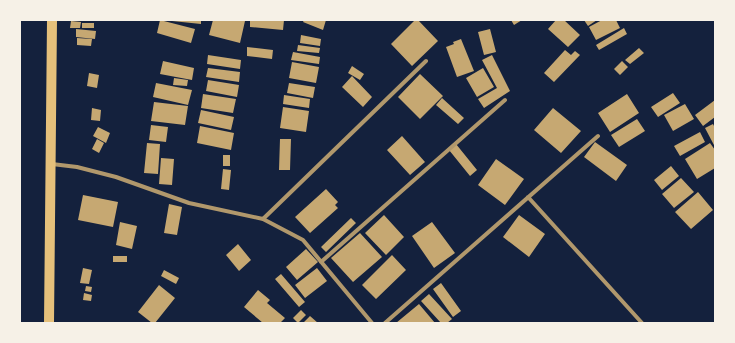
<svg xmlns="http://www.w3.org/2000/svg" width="735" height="343" font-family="'Golos Text',sans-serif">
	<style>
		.building { fill: #c6a872 }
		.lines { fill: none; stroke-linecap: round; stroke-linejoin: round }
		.minor { stroke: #b1986c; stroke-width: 4 }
		.primary { stroke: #e5c07b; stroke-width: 10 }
	</style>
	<rect width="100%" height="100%" fill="#14213d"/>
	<path class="building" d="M160,20L195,29L191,43L157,33Z
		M172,20H201V24L172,21Z
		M213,20H239L245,21L240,43L209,35Z
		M250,20H284L283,30L250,27Z
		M304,20H326L323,30L303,22Z
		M415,20H418L438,41L412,66L391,44Z
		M511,20H522L514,25Z
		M556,20H564L580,35L568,47L548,29Z
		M584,20H597L588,26Z
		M602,20H616L620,28L596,40L589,27Z
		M71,21L81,22L80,28H70Z
		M82,23H94V28H82Z
		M624,28L627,34L599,50L596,45Z
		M76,29L96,31L95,39L76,37Z
		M490,29L496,52L484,55L478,32Z
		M301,35L321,39L320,46L300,43Z
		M77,38L92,39L91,46L77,45Z
		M461,39L474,71L457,77L446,47L454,44L453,42Z
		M298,45L320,48L319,53L297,51Z
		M247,47L273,50L272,59L247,56Z
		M639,48L644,53L630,64L625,60Z
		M565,50L571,55L575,51L580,55L554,82L544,73Z
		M293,52L320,57L319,64L291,60Z
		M208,55L241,60L240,69L207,64Z
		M492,55L510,91L484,108L478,99L497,88L482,60Z
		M163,61L194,68L192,80L160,74Z
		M622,61L628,67L620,75L614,69Z
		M292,62L319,67L316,83L289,78Z
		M352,66L364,74L360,80L348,73Z
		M208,68L240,72L239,82L206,77Z
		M483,68L494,87L477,97L466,78Z
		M89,73L99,75L97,88L87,86Z
		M420,74L443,96L420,119L398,97Z
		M352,76L372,97L363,107L342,87Z
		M174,78L188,80L187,86L173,85Z
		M208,80L239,85L237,97L206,91Z
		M156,83L192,90L188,105L153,97Z
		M289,83L315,87L313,98L287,93Z
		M673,93L680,103L658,117L651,107Z
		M203,94L236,99L233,113L201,108Z
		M627,94L639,113L610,132L598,113Z
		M284,95L310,99L309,108L283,104Z
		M442,98L464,118L458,124L436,105Z
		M715,100V117L703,126L695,115Z
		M154,102L188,106L185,125L151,121Z
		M685,104L694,119L673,131L664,115Z
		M283,107L309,111L306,132L280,128Z
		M92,108L101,110L100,121L91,120Z
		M553,108L581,131L561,153L534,130Z
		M201,110L234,117L231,130L198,123Z
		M637,119L645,131L619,147L611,135Z
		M713,124L715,128V147L705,128Z
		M151,125L168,127L166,142L149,140Z
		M200,126L234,133L231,150L197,143Z
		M98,127L110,133L106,143L93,136Z
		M700,132L705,142L680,156L674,146Z
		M402,136L425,162L410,175L387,150Z
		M97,139L104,143L99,153L92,149Z
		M280,139H291L290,170H279Z
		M595,142L627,165L616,181L584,157Z
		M147,143L160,144L158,174L144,173Z
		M710,143L715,150V168L697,179L685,159Z
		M456,144L477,170L470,176L449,150Z
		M223,155H230V166H223Z
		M161,158L174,159L172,185L159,184Z
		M496,159L524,179L505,205L478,185Z
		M671,166L679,176L662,190L654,180Z
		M223,169L231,170L229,190L221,189Z
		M681,178L694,192L674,208L662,194Z
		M326,189L338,202L335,205L338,208L310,233L295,217Z
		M698,192L713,210L691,229L675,212Z
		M83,195L118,202L113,227L78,220Z
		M169,204L182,207L177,235L164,233Z
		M384,215L404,237L386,255L365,233Z
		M519,215L545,234L529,257L503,237Z
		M351,218L356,223L326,252L321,247Z
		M120,222L137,226L132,249L116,245Z
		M432,222L455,253L434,268L412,236Z
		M360,233L382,257L353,282L331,258Z
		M238,244L251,260L239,271L226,255Z
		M306,249L318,262L297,280L286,267Z
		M392,255L406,270L376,299L362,285Z
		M113,256H127V262H113Z
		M83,268L92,270L89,284L80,283Z
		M317,268L327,281L305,298L295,285Z
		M164,270L179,278L176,284L161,276Z
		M281,274L305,302L299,307L275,279Z
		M441,283L461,311L453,317L433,289Z
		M159,285L175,298L155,323H152L138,312Z
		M86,286L92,287L91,292L85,291Z
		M258,290L270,300L267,303L285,318L280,323H263L244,307Z
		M84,293L92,295L91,301L83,300Z
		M429,294L452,319L447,323H441L421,301Z
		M419,304L435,323H396Z
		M301,310L306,315L298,323L293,318Z
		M310,316L318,323H303Z"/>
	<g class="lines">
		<path class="minor" d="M52,164L77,167L116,177L189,203L263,219L303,240L372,323
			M528,197L642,323
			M263,219L426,61
			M321,262L505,100
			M385,323L598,136"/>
		<path class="primary" d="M49,323L52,20"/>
	</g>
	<rect width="735" height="343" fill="none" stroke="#f6f1e7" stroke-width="42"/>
</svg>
